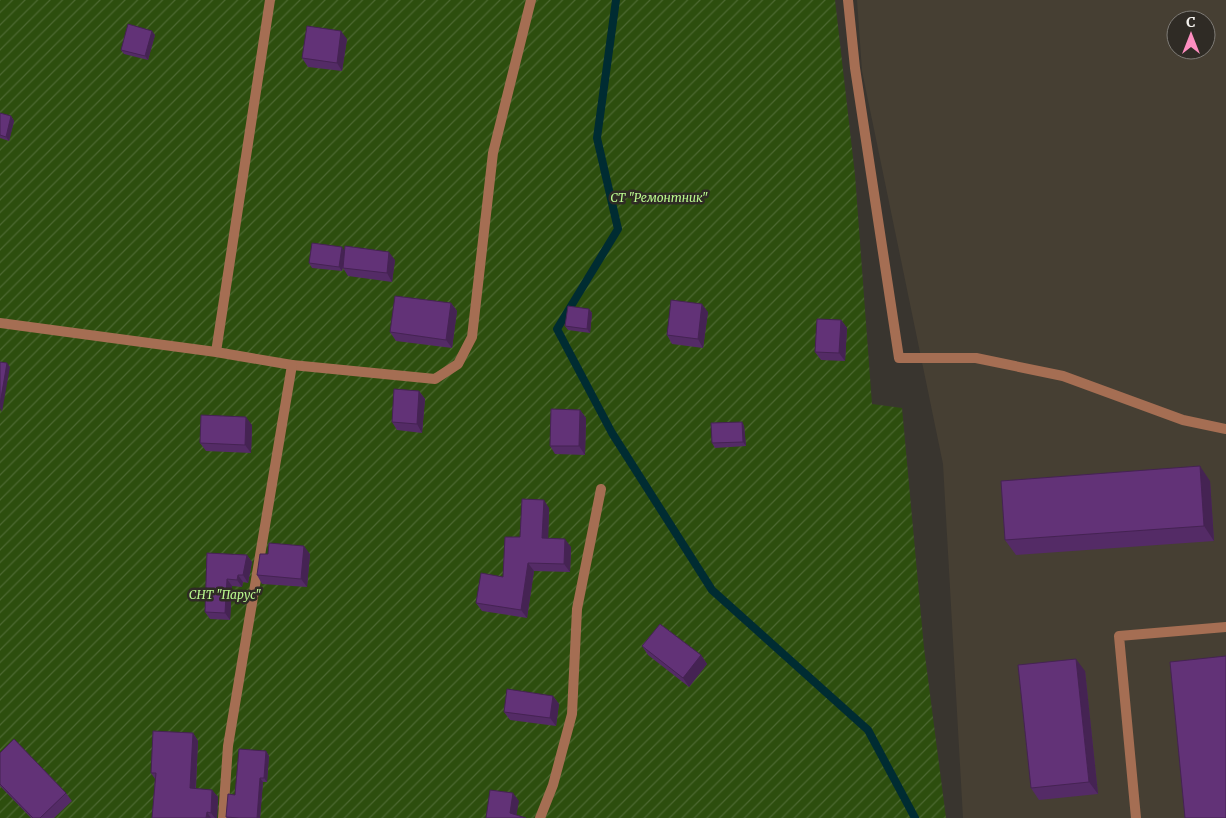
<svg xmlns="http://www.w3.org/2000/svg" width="1226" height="818" font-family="Merriweather,serif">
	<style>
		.built { fill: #463f33; fill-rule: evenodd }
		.garden { fill: url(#garden-furrows) }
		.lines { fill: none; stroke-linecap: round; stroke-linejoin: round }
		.stream { stroke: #002c32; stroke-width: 8 }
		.service { stroke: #a56e53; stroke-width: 10 }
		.minor { stroke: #a56e53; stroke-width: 10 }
		.wall { fill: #542b66 }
		.shaded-wall { fill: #452353 }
		.building { fill: #623277; stroke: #452353 }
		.labels { text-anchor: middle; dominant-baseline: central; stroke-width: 5; stroke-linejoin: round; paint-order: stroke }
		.park-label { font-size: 12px; font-style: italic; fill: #baf98e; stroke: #2f2b25 }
	</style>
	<defs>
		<pattern id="garden-furrows" width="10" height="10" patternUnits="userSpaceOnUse" patternTransform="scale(1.25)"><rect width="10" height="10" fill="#2d4e0e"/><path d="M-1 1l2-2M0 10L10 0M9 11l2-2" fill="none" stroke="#4c6831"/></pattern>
	</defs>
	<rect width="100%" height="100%" fill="#39352f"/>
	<path class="built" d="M857,0H1226V818H963L943,464L862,71ZM1176,20H1206V50H1176Z"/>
	<path class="garden" d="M0,0H835L855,175L872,404L902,408L924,648L946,818H0Z"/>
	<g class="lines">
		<path class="stream" d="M616,0L597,138L618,229L557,329L612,433L712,590L868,730L915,818"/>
		<path class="service" d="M292,365L435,379L458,364L472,337L493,153L531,0
			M1136,818L1119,636L1226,627"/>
		<path class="minor" d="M848,0L855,68L899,358H976L1063,376L1183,420L1226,429
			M0,323L216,352L292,365L228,746L223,818
			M216,352L270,0
			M540,818L553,785L572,714L577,609L601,489"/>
	</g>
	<path class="wall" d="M155,35L148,60L124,54L121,50Z
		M347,39L342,71L308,67L302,58Z
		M0,113L11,116L14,121L9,141L0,138Z
		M345,251L395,260L392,282L348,276L343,268L342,271L312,268L309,263Z
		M451,303L457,311L452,348L396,341L390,332Z
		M589,309L592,313L590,333L568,330L565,326Z
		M708,312L703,348L672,344L667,335Z
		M841,320L847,328L845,361L821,360L815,352Z
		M419,391L425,399L422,433L397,430L392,422Z
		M580,410L586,418L585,455L555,454L550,446Z
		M742,422L744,426L746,446L715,448L712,443Z
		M252,425L251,453L206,451L200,443Z
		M1210,481L1214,541L1016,555L1005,540Z
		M549,508L548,538L571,547L570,572L534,571L527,618L482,611L476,603L503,577L520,537Z
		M207,553L247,555L252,562L248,583L243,582L242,587L232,586L230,620L210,619L205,612Z
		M310,554L307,587L262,584L257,575Z
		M642,646L701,655L707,664L689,687L648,655Z
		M1085,671L1098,794L1039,800L1031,788Z
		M553,696L559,704L556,726L510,720L504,712Z
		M193,733L198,741L196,789L212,790L218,797L217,818H152L155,779L151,773Z
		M266,751L269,756L267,782H263L260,818H227L226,817L235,795Z
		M0,753L66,793L72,801L54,818H31L0,786Z"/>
	<path class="shaded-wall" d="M152,31L155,35L148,60L145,56Z
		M341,31L347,39L342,71L337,63Z
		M11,116L14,121L9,141L6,137Z
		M342,247L345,252L342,271L339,267Z
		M389,252L395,260L392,282L387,273Z
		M451,303L457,311L452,348L446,340Z
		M702,304L708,312L703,348L698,339Z
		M589,309L592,313L590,333L587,329Z
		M841,320L847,328L845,361L839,353Z
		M7,363L10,367L2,412L0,408V404Z
		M419,391L425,399L422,433L417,424Z
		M580,410L586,418L585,455L579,446Z
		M246,417L252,425L251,453L245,445Z
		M742,422L744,426L746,446L743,442Z
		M1200,466L1210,481L1214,541L1204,526Z
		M544,500L549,508L548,546L542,538Z
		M565,539L571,547L570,572L564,564Z
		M304,546L310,554L307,587L301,579Z
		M247,555L252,562L248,583L243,575Z
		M528,563L534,571L527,618L521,610Z
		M238,575L243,582L242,587L237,580Z
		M227,579L232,586L230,620L225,613Z
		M701,655L707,664L689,687L683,678Z
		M1076,659L1085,671L1098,794L1089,782Z
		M553,696L559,704L556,726L550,718Z
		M193,733L198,741L195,796L190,788Z
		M266,751L269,756L267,782L264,778Z
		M260,778L263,782L260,818H257Z
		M212,790L218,797L217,818H215L211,813Z
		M513,793L519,801L516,818L510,813Z
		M207,812L211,818H206Z"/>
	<path class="building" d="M128,24L152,31L145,56L121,50Z
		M307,26L341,31L337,63L302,58Z
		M0,113L11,116L6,137L0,135Z
		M312,243L342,247L339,267L309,263Z
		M345,246L389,252L387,273L343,268Z
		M395,296L451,303L446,340L390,332Z
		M671,300L702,304L698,339L667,335Z
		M568,306L589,309L587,329L565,326Z
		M817,319L841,320L839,353L815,352Z
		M0,362L7,363L0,404Z
		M394,389L419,391L417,424L392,422Z
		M551,409L580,410L579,446H550Z
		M201,415L246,417L245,445L200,443Z
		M742,422L743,442L712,443L711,423Z
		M1200,466L1204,526L1005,540L1001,481Z
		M522,499L544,500L542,538L565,539L564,564L528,563L521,610L476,603L481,573L503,577L505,537H520Z
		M269,543L304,546L301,579L257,575L260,554H268Z
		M207,553L247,555L243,575H238L237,580L227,579L225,613L205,612Z
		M660,624L701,655L683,678L642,646Z
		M1226,656V818H1185L1170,662Z
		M1076,659L1089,782L1031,788L1018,665Z
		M507,689L553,696L550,718L504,712Z
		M153,731L193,733L190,788L212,790L211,813L207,812L206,818H152L156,773H151Z
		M14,739L66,793L40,818H33L0,784V753Z
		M239,749L266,751L264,778H260L257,818H239L226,817L228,794L235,795Z
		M490,790L513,793L510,813L526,818H486Z"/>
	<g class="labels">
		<g class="park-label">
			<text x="659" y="197">СТ "Ремонтник"</text>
			<text x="225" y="594">СНТ "Парус"</text>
		</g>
	</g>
	<g transform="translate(1191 35)"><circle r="24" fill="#2f2b25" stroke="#7e7b76"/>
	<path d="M0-4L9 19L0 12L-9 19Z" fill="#fd8ec0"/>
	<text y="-8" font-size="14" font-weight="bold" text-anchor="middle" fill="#f5f3ef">С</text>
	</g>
</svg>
